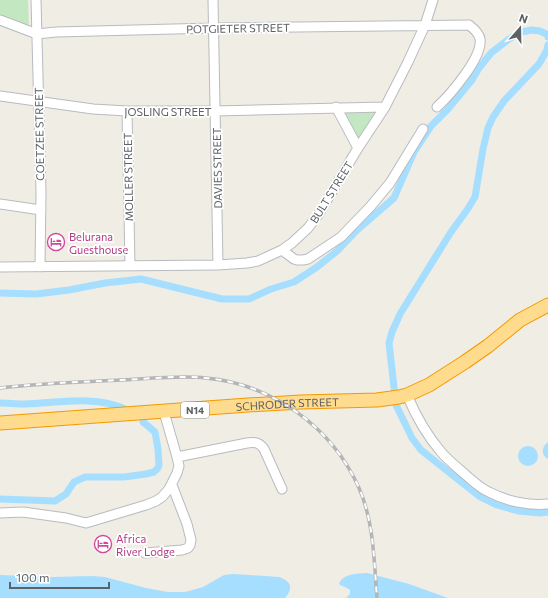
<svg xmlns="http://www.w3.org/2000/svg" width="548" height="598" font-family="Commissioner,sans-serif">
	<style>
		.green { fill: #c3e8c1 }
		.water { fill: #a6deff }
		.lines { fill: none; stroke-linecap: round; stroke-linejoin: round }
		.canal { stroke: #a6deff; stroke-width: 7 }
		.minor-casing { stroke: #b8bbbf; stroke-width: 11 }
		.highway-casing { stroke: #f59900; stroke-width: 15 }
		.minor { stroke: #fff; stroke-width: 9 }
		.highway { stroke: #ffdb8d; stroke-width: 13 }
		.rail-casing { stroke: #b4b5b6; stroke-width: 3.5 }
		.rail { stroke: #fff; stroke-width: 2; stroke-dasharray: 6; stroke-linecap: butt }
		.labels { text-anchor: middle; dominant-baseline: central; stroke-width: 3.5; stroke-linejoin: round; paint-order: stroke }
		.shield { fill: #fff; stroke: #8e9194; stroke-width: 1 }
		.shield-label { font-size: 10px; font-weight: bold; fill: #5d6266 }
		.street-label { font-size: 11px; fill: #5d6266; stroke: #fff }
		.hotel-label { font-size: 11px; fill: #b23c85; stroke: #fff; text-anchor: start }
	</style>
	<rect width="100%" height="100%" fill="#f0ede5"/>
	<path class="green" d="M0,0H28L29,28L0,16Z
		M378,107L359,141L341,109Z"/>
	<path class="water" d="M548,442V459C541,455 541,447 548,442Z
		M518 456a10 10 0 1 1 20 0a10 10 0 1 1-20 0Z
		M367,573L409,584L448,598H346L350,594V590L347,588L340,585L339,583C345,573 356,574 367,573Z
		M233,574L279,577C291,581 294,588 285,598H0V575L53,577L92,576L105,577L146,588L168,592H185L203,587L224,575Z"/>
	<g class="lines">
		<path class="canal" d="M548,45L547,50L539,64L504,101L493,117L488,128L483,149L475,197L467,210L451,232L400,314L392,332L389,343L396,405L412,438L421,450L479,496L497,505L518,511L540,513L548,512
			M0,293L36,294L69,290L105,283L141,279L222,299H249L271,289L294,282L317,267L337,251L357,230L394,198L414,152L431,126L448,109L472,80L479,68L491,53L509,39L521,32L532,30L540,31L548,35V37
			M0,403C8,403 16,404 25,404C57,403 95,395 125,409
			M0,499L55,501L66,494L74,482L85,477H124L146,474L154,472L158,468L159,465L158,449L155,432L143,422"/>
		<g class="minor-casing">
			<path id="minor" d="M36,0L41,192L40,267
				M213,0L218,265
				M0,20L37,34L56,32L213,28L469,25C473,28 479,33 480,39C483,57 450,95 437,107
				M0,96L93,109L127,111H215L385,107
				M336,107L358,148
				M127,111L130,266
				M0,204L41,210
				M282,250L294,259L297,260H303L308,259L341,237L370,207L390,183L423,129
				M0,267L218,265L247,263L258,261L282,250L292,243L308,228L318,215L358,148L385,107L408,62L425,25L433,0
				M407,395C415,414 428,437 442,453C449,461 458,468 467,476C474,482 480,488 489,492C506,501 528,506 548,504
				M164,412L177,457L247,443C255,442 259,442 264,449L282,489
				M0,513L23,512L66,518L86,523L146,505L156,501L162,497L169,489L177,473L179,466L177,457
				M145,553L182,550L188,548L190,545L191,540L187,524L172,485"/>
		</g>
		<g class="highway-casing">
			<g id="highway">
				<path id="s1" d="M0,423L248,405L301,402L377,400L399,397L407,395L429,385L465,362L488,346L520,320L548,305"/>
			</g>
		</g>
		<use href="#minor" class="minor"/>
		<use href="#highway" class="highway"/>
		<g class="rail-casing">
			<path id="rail" d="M0,388C40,383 81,382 121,380C149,379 178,375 206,378C272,384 332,427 359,488C374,522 374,561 377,598"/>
		</g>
		<use href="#rail" class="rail"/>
	</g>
	<defs>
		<g id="hotel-ring" transform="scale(0.9)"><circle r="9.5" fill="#fff" stroke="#d1479c" stroke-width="1.5"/><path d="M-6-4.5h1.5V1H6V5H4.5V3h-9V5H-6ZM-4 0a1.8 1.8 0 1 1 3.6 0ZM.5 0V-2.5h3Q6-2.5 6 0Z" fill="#d1479c"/></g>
	</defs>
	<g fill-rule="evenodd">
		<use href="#hotel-ring" x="56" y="242"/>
		<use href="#hotel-ring" x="103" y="544"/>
	</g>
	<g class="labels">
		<rect class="shield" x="181" y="402" width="28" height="16" rx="3"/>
		<g class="shield-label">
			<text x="195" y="410">N14</text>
		</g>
		<g class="street-label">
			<text transform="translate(238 28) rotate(-1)">POTGIETER STREET</text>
			<text x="168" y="111">JOSLING STREET</text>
			<text transform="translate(39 134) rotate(-91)">COETZEE STREET</text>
			<text transform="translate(217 168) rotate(-91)">DAVIES STREET</text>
			<text transform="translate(128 177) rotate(-91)">MOLLER STREET</text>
			<text transform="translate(331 192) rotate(-58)">BULT STREET</text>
			<text stroke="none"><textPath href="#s1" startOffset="288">SCHRODER STREET</textPath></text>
		</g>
		<g class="hotel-label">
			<text x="69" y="236">Belurana<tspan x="69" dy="13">Guesthouse</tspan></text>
			<text x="116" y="538">Africa<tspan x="116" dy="13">River Lodge</tspan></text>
		</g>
	</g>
	<g transform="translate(520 28) rotate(20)" stroke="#ffffff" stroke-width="3" paint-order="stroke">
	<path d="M0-3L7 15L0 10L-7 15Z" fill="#5d6266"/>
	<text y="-6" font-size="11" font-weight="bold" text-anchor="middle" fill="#5d6266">N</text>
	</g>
	<path d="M10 582v6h99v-6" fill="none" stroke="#5d6266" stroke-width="2"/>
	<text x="16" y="582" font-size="12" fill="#5d6266" stroke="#ffffff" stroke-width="3" paint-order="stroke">100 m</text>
</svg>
